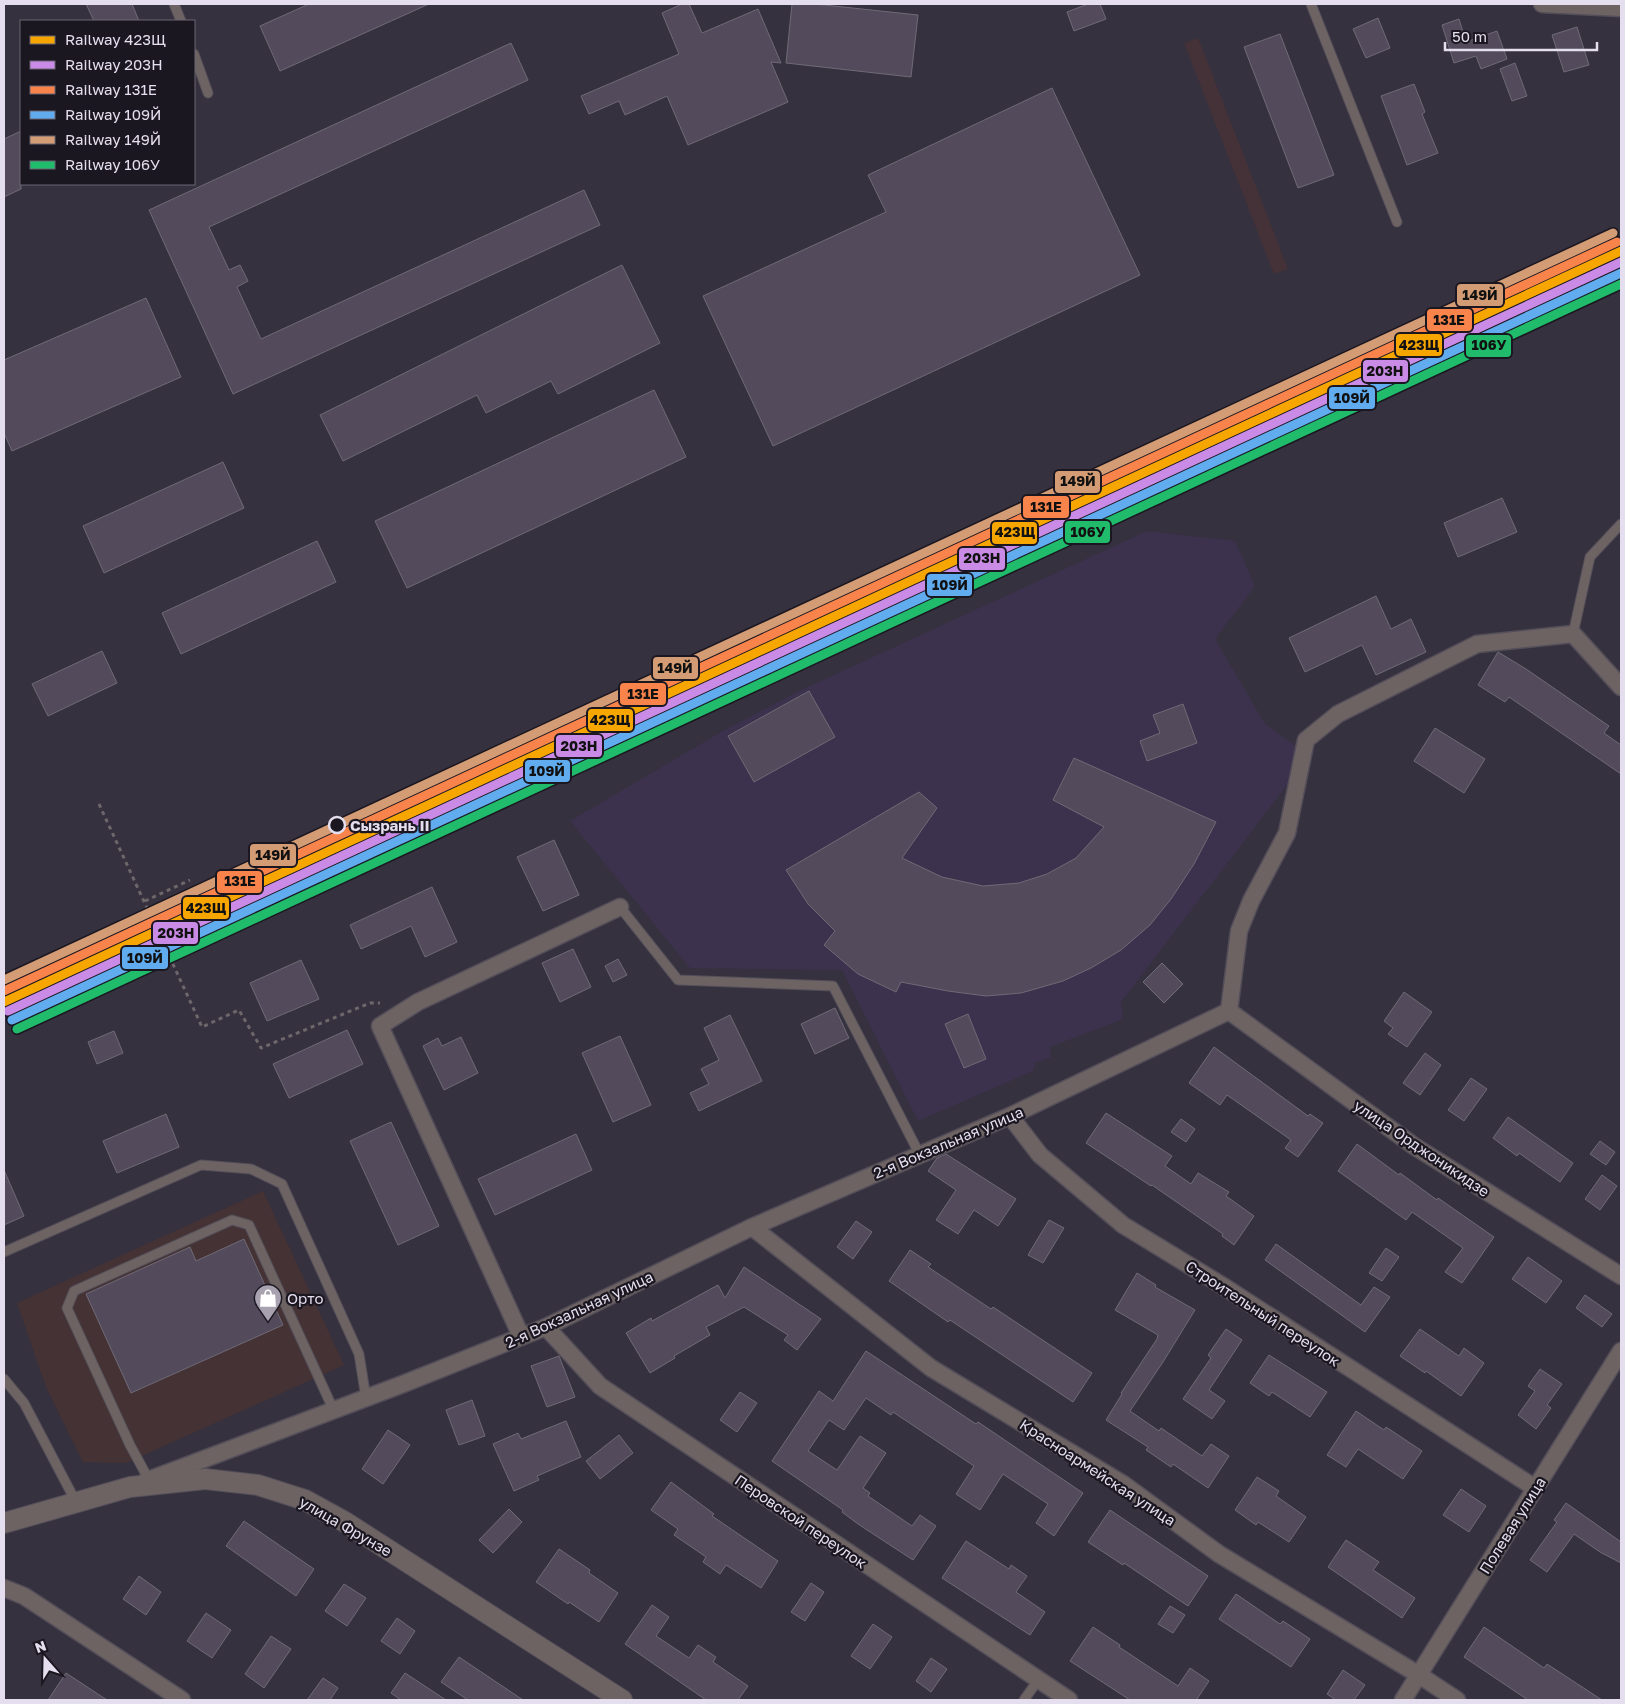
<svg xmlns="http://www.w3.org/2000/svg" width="1625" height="1704" font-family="'Golos Text',sans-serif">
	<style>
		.commercial { fill: #453234 }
		.industrial { fill: #443238 }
		.built { fill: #3c324d }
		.building { fill: #534b5c; stroke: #6f6a76 }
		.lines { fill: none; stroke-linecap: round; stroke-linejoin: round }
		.service-casing { stroke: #534e59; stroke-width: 11 }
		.minor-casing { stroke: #534e59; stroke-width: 19 }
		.tertiary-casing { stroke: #534e59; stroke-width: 22 }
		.path { stroke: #6d676b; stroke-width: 3; stroke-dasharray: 4 4; stroke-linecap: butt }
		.service { stroke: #6d6363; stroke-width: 9 }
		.minor { stroke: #6d6363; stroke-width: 16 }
		.tertiary { stroke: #6d6363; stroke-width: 20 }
		.rail-1-casing { stroke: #1b1721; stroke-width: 12 }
		.rail-2-casing { stroke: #1b1721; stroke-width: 12 }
		.rail-3-casing { stroke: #1b1721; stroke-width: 12 }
		.rail-4-casing { stroke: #1b1721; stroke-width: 12 }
		.rail-5-casing { stroke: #1b1721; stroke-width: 12 }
		.rail-6-casing { stroke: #1b1721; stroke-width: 12 }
		.rail-1 { stroke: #f7a600; stroke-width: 9 }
		.rail-2 { stroke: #ca8be6; stroke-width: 9 }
		.rail-3 { stroke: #f8844c; stroke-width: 9 }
		.rail-4 { stroke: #60acee; stroke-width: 9 }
		.rail-5 { stroke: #d39c74; stroke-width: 9 }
		.rail-6 { stroke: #20bc6c; stroke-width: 9 }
		.stop-dot { fill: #1b1721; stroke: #e4deee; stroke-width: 2.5 }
		.labels { text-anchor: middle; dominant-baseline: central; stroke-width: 4.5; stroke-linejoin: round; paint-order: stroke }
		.stop-label { font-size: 15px; font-weight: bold; fill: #e4deee; stroke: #1b1721; text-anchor: start }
		.street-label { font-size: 15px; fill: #e4deee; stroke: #1b1721 }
		.poi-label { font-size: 15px; fill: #e4deee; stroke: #1b1721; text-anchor: start }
		.line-badge { stroke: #1b1721; stroke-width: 2 }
		.pale-badge-label { font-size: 14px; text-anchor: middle; font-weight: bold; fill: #111 }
	</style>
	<rect width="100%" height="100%" fill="#36313e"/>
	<path class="commercial" d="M263,1191L344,1365L126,1463L83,1462L46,1387L17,1303Z"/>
	<path class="industrial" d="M1198,38L1288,269L1274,274L1184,43Z"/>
	<path class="built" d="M1147,531L1235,541L1255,586L1215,639L1265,724L1296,746L1291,780L1121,1002L1123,1019L1050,1047L1051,1057L1035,1063L1033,1071L918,1121L842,970L690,968L570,821L721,732L801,690Z"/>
	<path class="building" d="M86,4H132L139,21H94Z
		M309,4H429L280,71L260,26Z
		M682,4H689L702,33L758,9L781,63L771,62L788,102L688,145L667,96L625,115L619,101L589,114L581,96L679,54L662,13Z
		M792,4H815L918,15L911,77L786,63Z
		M1088,4H1100L1106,19L1074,31L1067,12Z
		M1378,18L1390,48L1366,58L1353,29Z
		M1459,19L1466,42L1497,31L1507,59L1481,69L1476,56L1454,63L1442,25Z
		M1577,27L1589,65L1564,72L1552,35Z
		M1280,34L1334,175L1298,188L1244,47Z
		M511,43L528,80L209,227L229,270L240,265L248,281L237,287L261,339L584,190L600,225L233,394L149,210Z
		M1515,63L1527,96L1512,101L1500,69Z
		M1414,84L1425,112L1422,114L1438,153L1407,165L1381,96Z
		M1052,88L1140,275L773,446L703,296L886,212L868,175Z
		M21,131V189L4,197V139Z
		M622,265L660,343L558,394L551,381L486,413L477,395L343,461L320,415Z
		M146,298L181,377L12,451L4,433V360Z
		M654,390L686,457L407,588L375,521Z
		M223,462L244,508L104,573L83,526Z
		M1502,498L1517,532L1458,557L1444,523Z
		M317,541L336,582L181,654L162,613Z
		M1376,596L1391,629L1411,619L1426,652L1376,675L1362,645L1305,672L1289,638Z
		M102,651L117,683L48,716L32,684Z
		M1498,652L1526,669L1609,726L1604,733L1621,745V774L1509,697L1505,702L1478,685Z
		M809,691L835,737L754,782L728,736Z
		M1183,704L1197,743L1147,761L1140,741L1160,733L1153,715Z
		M1435,728L1485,759L1464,793L1414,761Z
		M1074,758L1216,822L1194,864L1171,899L1150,925L1121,950L1091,968L1063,981L1021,993L986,996L948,991L901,982L896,992L858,974L824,945L835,931L808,904L786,870L919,792L937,808L902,858L942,877L983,886L1019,883L1047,874L1076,858L1104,827L1053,800Z
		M554,840L579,895L543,911L517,857Z
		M432,887L457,942L425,957L411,926L361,949L350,925Z
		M573,949L591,987L560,1002L542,963Z
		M618,959L627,975L613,982L605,966Z
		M301,960L319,999L267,1021L250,983Z
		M1162,963L1183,984L1164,1003L1143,982Z
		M1404,992L1432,1012L1407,1047L1388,1034L1393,1028L1384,1021Z
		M835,1008L849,1038L815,1054L801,1024Z
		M968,1014L986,1059L964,1068L945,1024Z
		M730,1015L762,1081L699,1111L690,1093L709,1084L701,1069L719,1060L704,1028Z
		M347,1030L363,1064L289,1098L273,1064Z
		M114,1031L123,1053L97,1064L88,1042Z
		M620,1036L651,1105L613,1122L582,1053Z
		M461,1037L478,1073L444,1090L423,1046L438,1038L442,1046Z
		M1214,1047L1308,1116L1310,1114L1323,1123L1298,1157L1285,1148L1291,1140L1227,1095L1220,1105L1189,1083Z
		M1425,1053L1441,1065L1420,1095L1403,1083Z
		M1471,1078L1487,1089L1464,1121L1448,1110Z
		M1106,1113L1172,1156L1165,1166L1191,1184L1198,1173L1229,1192L1226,1196L1254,1216L1234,1245L1222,1236L1223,1234L1152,1185L1151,1186L1086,1143Z
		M166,1114L179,1147L117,1173L103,1141Z
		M1508,1117L1573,1163L1560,1182L1519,1153L1517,1156L1493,1138Z
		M1181,1119L1195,1129L1186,1142L1171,1132Z
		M391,1122L439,1226L398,1245L350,1141Z
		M576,1134L592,1170L495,1215L478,1179Z
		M1600,1141L1615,1152L1606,1165L1590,1154Z
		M1357,1144L1399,1175L1400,1173L1437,1200L1438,1198L1494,1237L1462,1283L1445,1272L1463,1248L1412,1212L1406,1220L1338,1171Z
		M946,1154L1016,1199L998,1226L974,1210L958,1234L936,1220L956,1190L928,1171L937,1158Z
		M4,1170L24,1216L4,1225Z
		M1602,1175L1617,1186L1600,1210L1585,1199Z
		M1049,1220L1064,1228L1043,1263L1028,1255Z
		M856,1221L872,1232L853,1259L837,1247Z
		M244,1239L283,1325L131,1393L86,1294L190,1247L196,1261Z
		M1276,1244L1361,1305L1374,1287L1390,1297L1365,1332L1265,1260Z
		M1386,1248L1399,1257L1382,1281L1369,1273Z
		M910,1250L931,1264L928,1267L991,1309L993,1307L1092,1373L1073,1402L950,1320L948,1322L889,1281Z
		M1528,1257L1562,1281L1546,1303L1512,1279Z
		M744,1267L821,1319L797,1350L784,1340L788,1335L744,1307L706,1327L710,1335L674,1356L675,1358L650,1373L626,1333L651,1318L652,1321L718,1285L725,1298Z
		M1137,1273L1156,1285L1155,1287L1195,1310L1163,1362L1130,1411L1159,1431L1161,1428L1202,1456L1211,1444L1229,1456L1208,1488L1173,1464L1171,1467L1146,1450L1148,1447L1106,1420L1122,1394L1121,1393L1157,1339L1158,1335L1115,1310Z
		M1585,1295L1612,1314L1602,1327L1576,1308Z
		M1226,1329L1242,1340L1209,1390L1225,1401L1212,1419L1183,1399L1211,1358L1208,1355Z
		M1420,1329L1459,1356L1464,1348L1484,1363L1461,1396L1426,1371L1425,1373L1400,1356Z
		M866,1351L976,1424L978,1422L1083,1493L1054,1536L1036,1523L1048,1504L1003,1474L980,1510L956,1494L974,1466L893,1412L891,1415L866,1398L844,1430L829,1420L808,1451L837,1470L860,1436L886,1453L863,1488L870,1493L868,1496L912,1526L920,1515L936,1526L913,1560L858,1524L842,1512L843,1510L772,1461L819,1391L833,1401Z
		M1269,1355L1327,1392L1310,1417L1272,1392L1269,1396L1250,1383Z
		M559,1356L575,1397L547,1407L531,1366Z
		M1540,1369L1562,1384L1547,1405L1551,1408L1536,1429L1518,1415L1535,1391L1528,1386Z
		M740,1392L757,1403L737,1432L720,1420Z
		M472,1400L485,1436L459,1445L446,1410Z
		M1356,1411L1384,1430L1386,1427L1422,1451L1403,1479L1358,1449L1346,1467L1327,1455Z
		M566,1421L581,1457L537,1476L539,1480L514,1491L493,1444L518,1433L521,1439Z
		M388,1430L410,1445L383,1484L362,1469Z
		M619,1435L633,1453L600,1479L586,1461Z
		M1257,1477L1279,1491L1276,1496L1306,1517L1289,1542L1258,1522L1256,1525L1235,1510Z
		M671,1482L714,1514L712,1516L778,1561L761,1588L726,1565L720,1574L703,1562L706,1557L674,1535L678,1529L651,1510Z
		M1461,1489L1486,1506L1469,1532L1443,1515Z
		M1566,1503L1621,1542V1563L1600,1552L1574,1534L1547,1572L1530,1560L1557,1522L1554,1520Z
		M509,1509L522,1522L493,1553L479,1540Z
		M1110,1510L1208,1576L1188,1606L1124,1563L1123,1565L1088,1542Z
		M244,1521L314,1569L296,1596L226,1546Z
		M1346,1540L1379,1562L1373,1570L1415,1598L1402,1618L1328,1567Z
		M966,1541L1009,1569L1011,1565L1027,1576L1016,1592L1045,1612L1030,1635L942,1578Z
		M559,1549L590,1570L589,1573L618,1593L599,1622L569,1602L568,1604L536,1582Z
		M139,1576L161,1592L146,1615L123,1599Z
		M811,1583L824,1592L805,1621L791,1612Z
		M344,1584L366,1598L347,1626L325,1611Z
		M1236,1594L1280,1624L1283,1621L1310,1639L1291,1667L1219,1619Z
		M652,1605L669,1617L656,1636L689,1658L698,1645L716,1657L713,1662L748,1686L738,1700H706L625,1644Z
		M1170,1606L1185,1615L1173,1633L1158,1624Z
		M206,1613L231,1630L212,1658L187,1641Z
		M397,1618L415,1631L400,1654L381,1641Z
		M873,1624L892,1637L870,1669L851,1656Z
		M1093,1627L1120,1645L1119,1647L1178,1686L1190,1668L1209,1681L1197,1699L1198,1700H1130L1070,1661Z
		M1484,1627L1544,1668L1547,1664L1602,1700H1528L1464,1657Z
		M271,1636L291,1649L264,1688L245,1674Z
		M459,1657L523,1700H468L441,1682Z
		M931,1658L947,1669L931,1692L916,1681Z
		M1343,1670L1365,1685L1354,1700H1336L1327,1694Z
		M66,1673L107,1700H48Z
		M405,1673L446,1700H401L391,1693Z
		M323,1678L338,1688L330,1700H307Z"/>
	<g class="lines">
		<g class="service-casing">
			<path id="service" d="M174,4L181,21
				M1311,4L1397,222
				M194,54L208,93
				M1573,634L1590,557L1621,524
				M620,907L678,980L833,986L920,1155
				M4,1252L201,1165L251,1169L282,1184L359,1354L366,1398
				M4,1379L24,1403L76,1502
				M149,1480L130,1445L67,1308L74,1291L232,1220L249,1225L334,1411
				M1024,1700L1038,1680"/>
		</g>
		<g class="minor-casing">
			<path id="minor" d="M1542,4L1621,8
				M1229,1011L1414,1146L1621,1276
				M1010,1116L1040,1155L1123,1225L1223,1286L1535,1488
				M752,1227L931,1368L1123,1484L1219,1554L1419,1675L1457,1700
				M546,1327L600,1386L1069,1700
				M521,1336L380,1026L418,1002L620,907
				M146,1481L403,1384L546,1327L752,1227L1010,1116L1229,1011L1239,931L1251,901L1287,833L1306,740L1338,714L1477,644L1573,634L1621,687
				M4,1588L24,1596L182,1700
				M1403,1700L1621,1351"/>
		</g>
		<g class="tertiary-casing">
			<path id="tertiary" d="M4,1523L130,1487L205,1479L258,1485L305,1500L345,1522L622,1700"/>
		</g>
		<path class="path" d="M99,804L202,1027L239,1010L261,1048L370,1003H380
			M145,901L190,880"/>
		<use href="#service" class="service"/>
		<use href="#minor" class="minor"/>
		<use href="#tertiary" class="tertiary"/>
		<g class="rail-1-casing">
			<path id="rail-1" d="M4,1002L1621,251"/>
		</g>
		<g class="rail-2-casing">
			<path id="rail-2" d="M8,1011L1621,262"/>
		</g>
		<g class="rail-3-casing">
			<path id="rail-3" d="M4,991L1617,242"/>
		</g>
		<g class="rail-4-casing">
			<path id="rail-4" d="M12,1020L1621,273"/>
		</g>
		<g class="rail-5-casing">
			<path id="rail-5" d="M4,980L1613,233"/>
		</g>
		<g class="rail-6-casing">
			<path id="rail-6" d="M17,1029L1621,284"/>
		</g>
		<use href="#rail-1" class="rail-1"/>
		<use href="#rail-2" class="rail-2"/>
		<use href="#rail-3" class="rail-3"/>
		<use href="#rail-4" class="rail-4"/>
		<use href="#rail-5" class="rail-5"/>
		<use href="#rail-6" class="rail-6"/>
	</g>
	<defs>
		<g id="shop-pin" transform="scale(1.4375)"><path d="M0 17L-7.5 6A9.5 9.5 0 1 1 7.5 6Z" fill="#a7a1b0" stroke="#1b1721"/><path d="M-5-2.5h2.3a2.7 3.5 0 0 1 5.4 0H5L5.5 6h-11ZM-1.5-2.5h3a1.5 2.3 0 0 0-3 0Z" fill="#fff"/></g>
	</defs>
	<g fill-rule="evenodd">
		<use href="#shop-pin" x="268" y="1298"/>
	</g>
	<circle class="stop-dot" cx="337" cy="825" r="8"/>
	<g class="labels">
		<g class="stop-label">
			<text x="350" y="825">Сызрань II</text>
		</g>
		<g class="street-label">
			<text transform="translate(948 1142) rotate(-23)">2-я Вокзальная улица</text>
			<text transform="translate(1422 1148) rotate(34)">улица Орджоникидзе</text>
			<text transform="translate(579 1309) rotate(-25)">2-я Вокзальная улица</text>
			<text transform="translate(1263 1313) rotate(33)">Строительный переулок</text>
			<text transform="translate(1098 1472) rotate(33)">Красноармейская улица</text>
			<text transform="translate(801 1521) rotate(34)">Перовской переулок</text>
			<text transform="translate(1512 1525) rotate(-58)">Полевая улица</text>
			<text transform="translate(346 1526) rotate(30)">улица Фрунзе</text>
		</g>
		<g class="poi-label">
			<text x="287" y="1298">Орто</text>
		</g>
	</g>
	<g class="line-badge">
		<rect x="1456" y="283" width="48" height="24" rx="5" fill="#d39c74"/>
		<rect x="1426" y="308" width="47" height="24" rx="5" fill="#f8844c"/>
		<rect x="1395" y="333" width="48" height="24" rx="5" fill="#f7a600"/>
		<rect x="1465" y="334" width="47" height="24" rx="5" fill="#20bc6c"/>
		<rect x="1362" y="359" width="47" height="24" rx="5" fill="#ca8be6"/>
		<rect x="1328" y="386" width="48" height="24" rx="5" fill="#60acee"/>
		<rect x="1054" y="470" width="47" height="24" rx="5" fill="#d39c74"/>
		<rect x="1022" y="495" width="48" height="24" rx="5" fill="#f8844c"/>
		<rect x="1064" y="520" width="47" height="24" rx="5" fill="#20bc6c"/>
		<rect x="991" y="521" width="47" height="24" rx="5" fill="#f7a600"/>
		<rect x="958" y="547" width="48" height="24" rx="5" fill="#ca8be6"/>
		<rect x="926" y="573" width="47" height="24" rx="5" fill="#60acee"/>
		<rect x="652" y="656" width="47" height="24" rx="5" fill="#d39c74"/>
		<rect x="619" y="682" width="48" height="24" rx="5" fill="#f8844c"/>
		<rect x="587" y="708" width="47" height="24" rx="5" fill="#f7a600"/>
		<rect x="555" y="734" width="48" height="24" rx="5" fill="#ca8be6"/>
		<rect x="524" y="759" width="47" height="24" rx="5" fill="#60acee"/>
		<rect x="249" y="843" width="48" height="24" rx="5" fill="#d39c74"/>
		<rect x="216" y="870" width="47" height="24" rx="5" fill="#f8844c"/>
		<rect x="182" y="896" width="48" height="24" rx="5" fill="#f7a600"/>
		<rect x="152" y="921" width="47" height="24" rx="5" fill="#ca8be6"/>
		<rect x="121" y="946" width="48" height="24" rx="5" fill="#60acee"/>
	</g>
	<g class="pale-badge-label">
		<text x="1480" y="300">149Й</text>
		<text x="1449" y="325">131Е</text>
		<text x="1419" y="350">423Щ</text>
		<text x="1489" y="350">106У</text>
		<text x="1385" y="376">203Н</text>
		<text x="1352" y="403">109Й</text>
		<text x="1078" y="486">149Й</text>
		<text x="1046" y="512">131Е</text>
		<text x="1088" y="537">106У</text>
		<text x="1015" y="537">423Щ</text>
		<text x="982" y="563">203Н</text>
		<text x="950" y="590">109Й</text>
		<text x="675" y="673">149Й</text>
		<text x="643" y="699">131Е</text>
		<text x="610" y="725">423Щ</text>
		<text x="579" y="751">203Н</text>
		<text x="547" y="776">109Й</text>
		<text x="273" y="860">149Й</text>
		<text x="240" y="886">131Е</text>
		<text x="206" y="913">423Щ</text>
		<text x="176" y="938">203Н</text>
		<text x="145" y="963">109Й</text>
	</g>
	<rect width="1625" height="1704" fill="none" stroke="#e4deee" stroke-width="10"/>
	<rect x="20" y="20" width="175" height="165" fill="#1b1721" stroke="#6b6773"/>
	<rect x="30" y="36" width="25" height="8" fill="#f7a600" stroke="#6b6773"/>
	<text x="65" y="45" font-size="15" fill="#e4deee">Railway 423Щ</text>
	<rect x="30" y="61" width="25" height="8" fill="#ca8be6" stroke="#6b6773"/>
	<text x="65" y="70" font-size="15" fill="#e4deee">Railway 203Н</text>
	<rect x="30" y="86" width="25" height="8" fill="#f8844c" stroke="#6b6773"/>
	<text x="65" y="95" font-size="15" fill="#e4deee">Railway 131Е</text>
	<rect x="30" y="111" width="25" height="8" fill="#60acee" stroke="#6b6773"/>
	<text x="65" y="120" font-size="15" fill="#e4deee">Railway 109Й</text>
	<rect x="30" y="136" width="25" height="8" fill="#d39c74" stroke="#6b6773"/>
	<text x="65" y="145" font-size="15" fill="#e4deee">Railway 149Й</text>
	<rect x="30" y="161" width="25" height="8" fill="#20bc6c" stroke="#6b6773"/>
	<text x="65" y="170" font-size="15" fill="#e4deee">Railway 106У</text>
	<g transform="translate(45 1659) rotate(340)" stroke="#1b1721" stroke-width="4" paint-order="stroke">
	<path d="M0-4L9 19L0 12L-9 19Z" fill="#e4deee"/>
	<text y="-8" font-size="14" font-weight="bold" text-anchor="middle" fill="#e4deee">N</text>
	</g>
	<path d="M1445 42v8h152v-8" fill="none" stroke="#e4deee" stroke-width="2.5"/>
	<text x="1452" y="42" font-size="15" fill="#e4deee" stroke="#1b1721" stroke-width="4" paint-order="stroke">50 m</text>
</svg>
